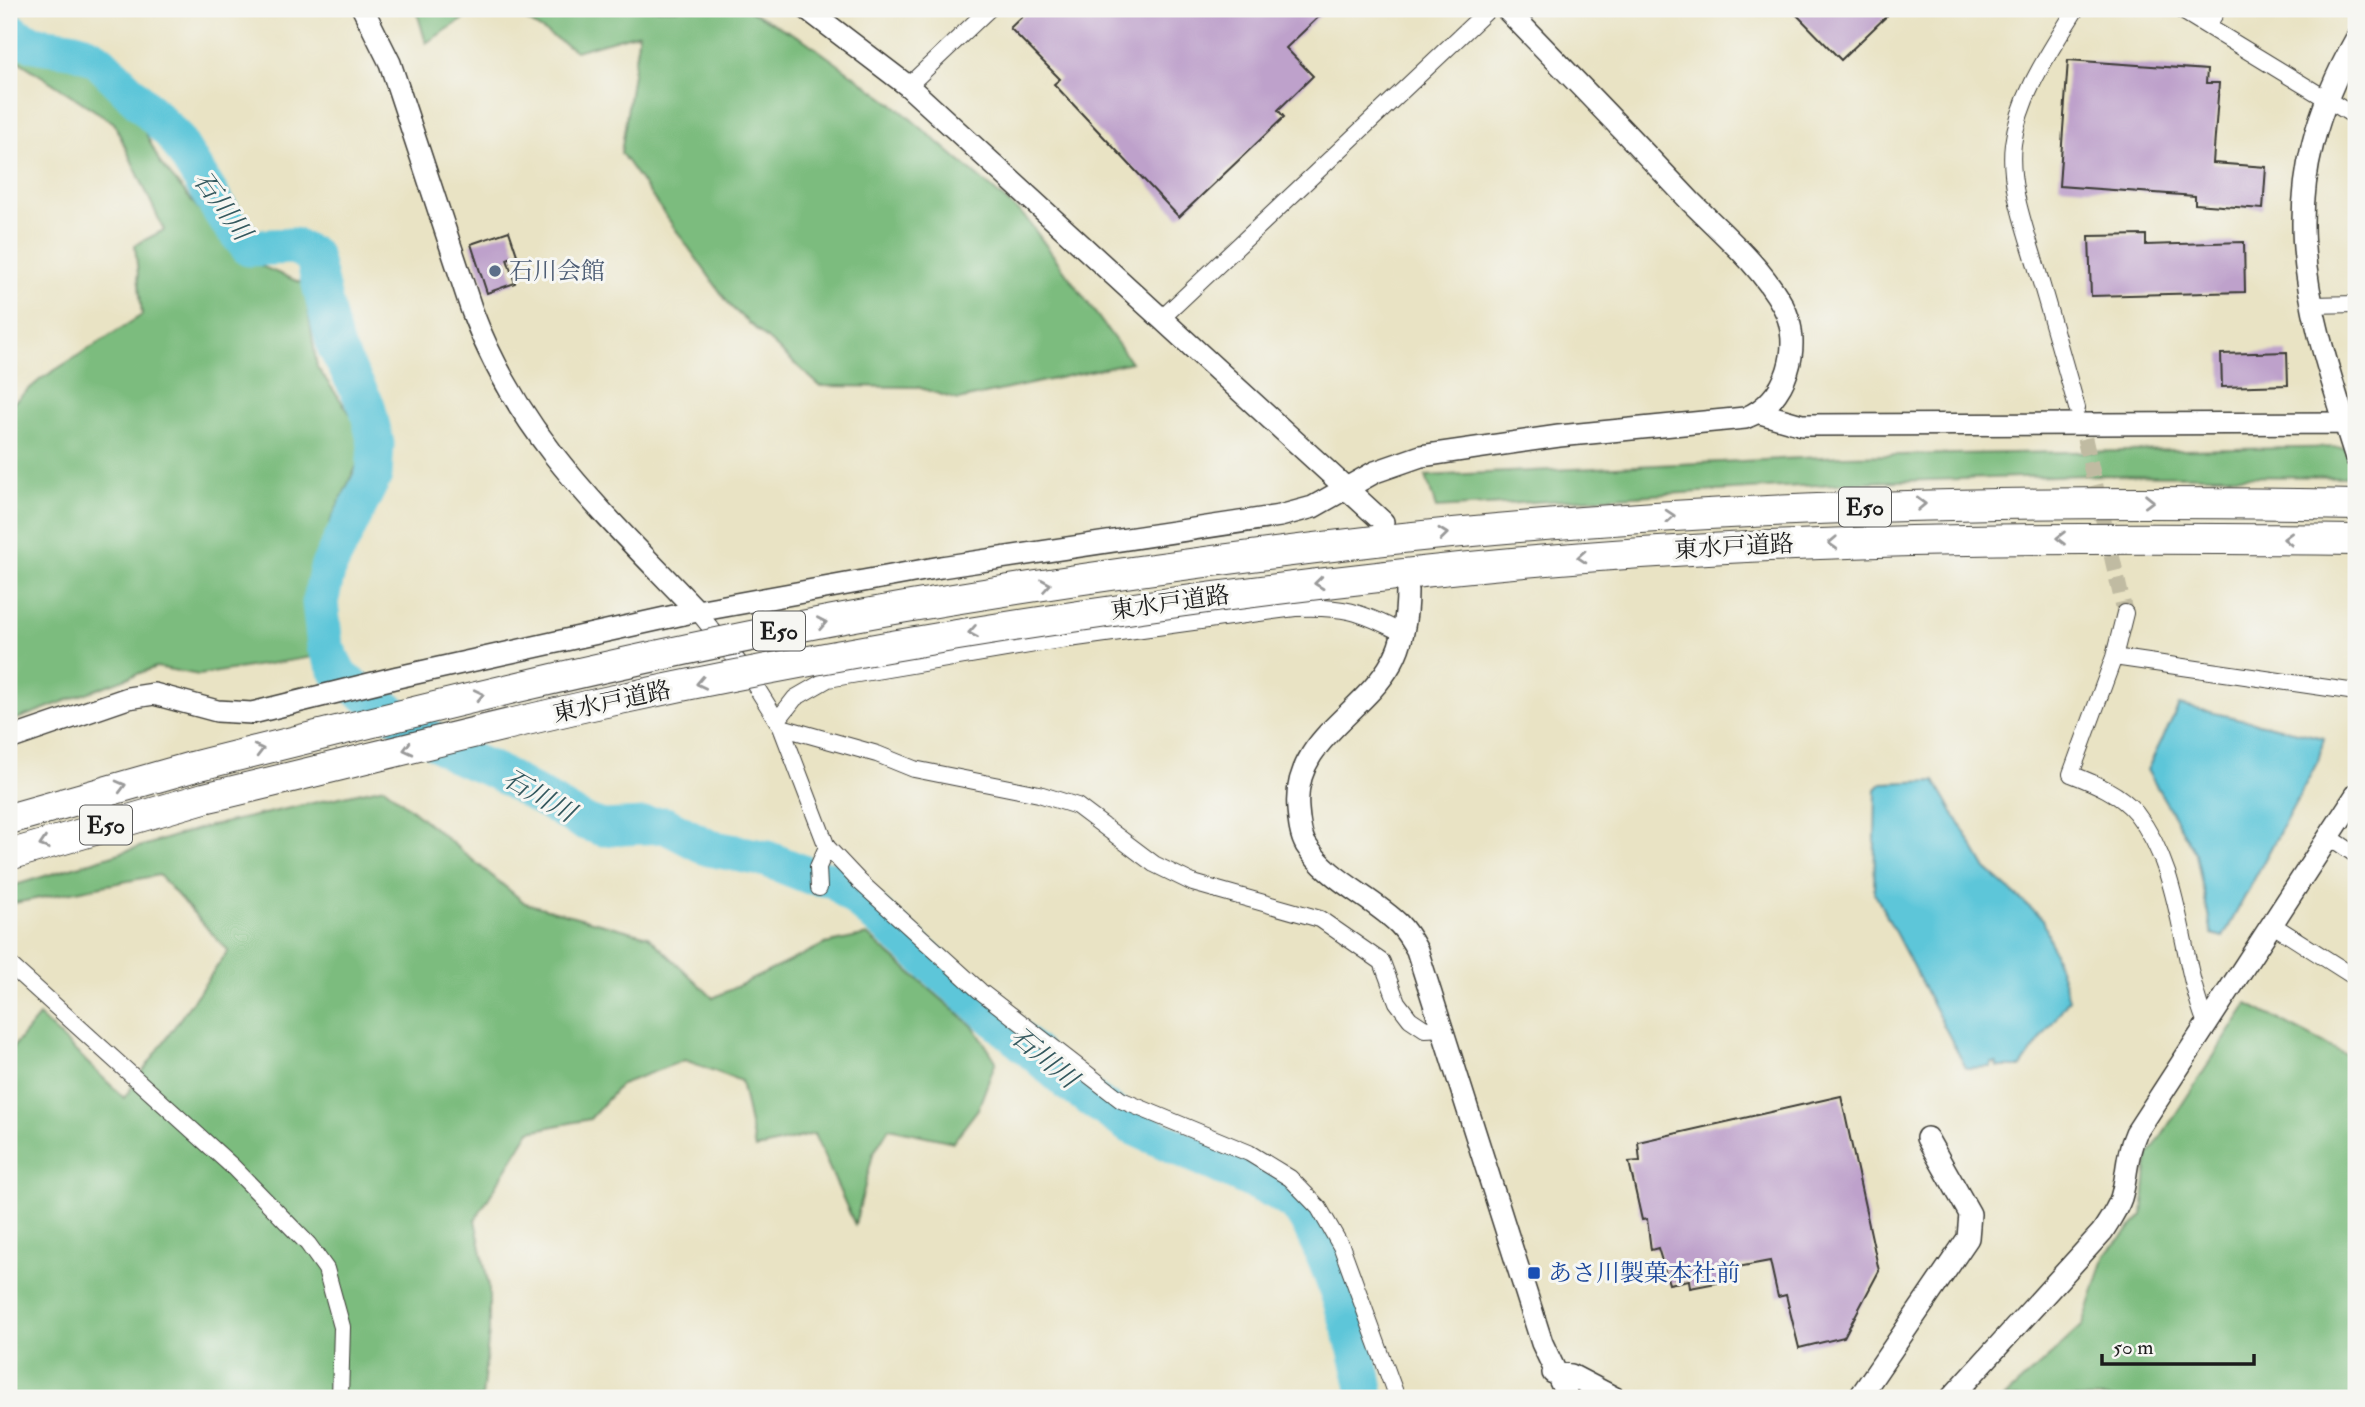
<svg xmlns="http://www.w3.org/2000/svg" width="2365" height="1407" font-family="'IM FELL Double Pica','Noto Serif JP',serif">
	<style>
		.forest { fill: #7bbc7e; stroke: #4c6c4d; stroke-width: 2 }
		.water { fill: #5dc6d9; stroke: #3c717a; stroke-width: 2 }
		.lines { fill: none; stroke-linecap: round; stroke-linejoin: round }
		.river { stroke: #5dc6d9; stroke-width: 37 }
		.building { fill: #bea1cb }
		.minor-tunnel { stroke: #c0bba2; stroke-width: 16; stroke-dasharray: 16 8; stroke-linecap: butt }
		.minor-casing { stroke: #3b3a35; stroke-width: 18 }
		.tertiary-casing { stroke: #3b3a35; stroke-width: 24 }
		.motorway-casing { stroke: #3b3a35; stroke-width: 32 }
		.minor { stroke: #fff; stroke-width: 16 }
		.tertiary { stroke: #fff; stroke-width: 21 }
		.motorway { stroke: #fff; stroke-width: 30 }
		.motorway-bridge-casing { stroke: #3b3a35; stroke-width: 32; stroke-linecap: butt }
		.motorway-bridge { stroke: #fff; stroke-width: 30 }
		.oneway { stroke: #999 }
		.service-dot { fill: #5c6f8a; stroke: #f6f6f2; stroke-width: 2.5 }
		.transit-dot { fill: #1a4fb4; stroke: #f6f6f2; stroke-width: 2.5 }
		.labels { text-anchor: middle; dominant-baseline: central; stroke-width: 6; stroke-linejoin: round; paint-order: stroke }
		.shield { fill: #f6f6f2; stroke: #5d5d5c; stroke-width: 2 }
		.shield-label { font-size: 23px; font-weight: bold; fill: #1c1c1c }
		.service-label { font-size: 24px; fill: #4e5e75; stroke: #f6f6f2; text-anchor: start }
		.street-label { font-size: 24px; fill: #1c1c1c; stroke: #f6f6f2 }
		.transit-label { font-size: 24px; fill: #164399; stroke: #f6f6f2; text-anchor: start }
		.water-label { font-size: 26px; font-style: italic; fill: #33585e; stroke: #f6f6f2 }
	</style>
	<rect width="100%" height="100%" fill="#f6f6f2"/>
	<filter id="ink" filterUnits="userSpaceOnUse"><feTurbulence type="fractalNoise" baseFrequency=".0143" numOctaves="2"/><feDisplacementMap in="SourceGraphic" scale="14" xChannelSelector="R" yChannelSelector="G"/><feConvolveMatrix kernelMatrix="1 2 1 2 8 2 1 2 1" color-interpolation-filters="sRGB"/></filter>
	<filter id="wash" filterUnits="userSpaceOnUse"><feTurbulence type="fractalNoise" baseFrequency=".00686" numOctaves="4" result="noise"/><feDisplacementMap in="SourceGraphic" scale="28" xChannelSelector="R" yChannelSelector="G"/><feGaussianBlur stdDeviation="1.57" result="paint"/><feColorMatrix in="noise" values="0 0 0 0 0 0 0 0 0 0 0 0 0 0 0 0 0 1.4 0 .05"/><feComposite in="paint" operator="in"/></filter>
	<g filter="url(#wash)">
		<rect width="100%" height="100%" fill="#e9e3c4"/>
		<path class="forest" d="M416,9H479L426,43Z
			M508,9H746L803,39L897,107L1026,218L1131,362L958,400L917,387L820,386L731,307L621,153L639,33L576,51Z
			M9,41L68,58L132,104L160,163L212,225L256,264L304,284L317,367L369,440L330,522L313,657L199,675L156,667L9,722V406L41,379L142,315L135,245L164,230L114,123L9,55Z
			M2356,447V477L2086,475L1867,482L1436,508L1426,476L1844,456Z
			M384,787L525,903L648,936L713,998L825,944L867,935L974,1027L996,1061L978,1109L953,1142L889,1128L873,1154L855,1225L814,1134L755,1149L741,1081L685,1060L621,1084L590,1119L530,1131L475,1220L489,1287V1332L482,1398H322L302,1393L290,1398H72L68,1394L63,1398H9V1052L39,1016L124,1098L228,951L159,875L9,904V887L201,828Z
			M2248,1004L2356,1060V1398H2004L2083,1325L2105,1255L2143,1215L2148,1156Z"/>
		<path class="water" d="M2179,705L2324,738L2318,761L2223,937L2212,934L2196,854L2147,770Z
			M1935,781L1986,869L2043,919L2069,999L2021,1067H1997L1996,1063H1991L1990,1067L1966,1068L1874,892L1876,789L1882,783Z"/>
		<g class="lines">
			<path class="river" d="M9,29C39,57 67,38 99,61L175,137L225,218L249,248L293,246L313,255L335,346L367,406L376,444L374,475L328,568L320,602L325,646L341,678L456,755L495,771L582,821L603,828L665,825L709,848L767,859L810,876L835,880L1071,1085L1129,1125L1277,1192C1284,1197 1293,1202 1299,1208C1323,1236 1363,1360 1366,1398"/>
		</g>
		<g id="blocks">
			<path class="building" d="M1030,9H1327L1286,48L1313,76L1278,110L1284,117L1179,217L1054,84L1060,79L1010,28Z
				M1791,9H1894L1841,60Z
				M2068,60L2207,70L2206,83H2219L2213,163L2266,167L2263,209L2195,204V196L2059,186Z
				M509,231L517,255L507,259L515,283L487,293L471,244Z
				M2146,235V245L2244,242L2245,292L2091,296L2089,236Z
				M2287,352L2288,385L2222,387L2221,354Z
				M1841,1096L1879,1271L1844,1337L1799,1348L1786,1295L1778,1297L1770,1261L1727,1269V1281L1690,1288L1689,1280L1669,1284L1658,1248L1651,1250L1647,1219L1642,1220L1629,1162L1640,1161L1638,1142Z"/>
		</g>
	</g>
	<g filter="url(#ink)">
		<use href="#blocks" fill-opacity="0" stroke="#3b3a35" stroke-width="2"/>
		<g class="lines">
			<path class="minor-tunnel" d="M2079,415L2125,613"/>
			<g class="minor-casing">
				<path id="minor" d="M2076,9C2051,50 2019,95 2013,144C2008,185 2026,230 2037,269C2051,316 2064,362 2077,408
					M2179,9L2356,117
					M2208,25L2218,9
					M908,86L989,9
					M2312,305L2356,304
					M1162,318L1489,9
					M697,611L748,674L781,727L827,847L860,882L980,991L1121,1100L1249,1153L1290,1178L1319,1208L1342,1248L1397,1398
					M2125,613L2114,657L2071,774C2094,783 2120,793 2136,813C2184,874 2178,956 2207,1026
					M2114,657L2356,692
					M777,721L795,698L828,679L1047,642L1295,608C1343,606 1360,611 1402,633
					M781,727L877,754L914,769L1039,794L1077,806L1154,864L1193,883L1320,919L1382,962L1397,1002L1410,1019L1425,1029L1444,1028
					M2331,838L2356,855
					M819,888L818,867L827,847
					M2273,925L2356,978
					M9,964L233,1167L308,1244L326,1269L342,1327L340,1398"/>
			</g>
			<g class="tertiary-casing">
				<path id="tertiary" d="M363,9L390,63L472,311C520,439 605,514 697,611
					M807,9L908,86L1383,522
					M1760,413L1802,425L2356,423
					M2356,458C2305,297 2268,196 2356,39
					M1407,590C1407,613 1404,641 1392,662C1363,715 1292,740 1298,809C1299,820 1300,835 1306,845C1328,880 1370,896 1399,924C1406,931 1412,941 1417,950L1542,1343L1568,1398
					M9,739L128,698L154,694L217,711L252,713L398,677L697,611L941,567L1280,516L1313,507L1375,472L1421,456L1559,436L1745,418C1787,402 1804,345 1783,306C1762,267 1722,233 1691,202C1630,137 1568,73 1506,9
					M1553,1373L1571,1375L1615,1398
					M1859,1398L1968,1238L1970,1214L1927,1138
					M1951,1398L2102,1232C2109,1221 2117,1210 2121,1198C2128,1175 2125,1158 2136,1133L2356,795"/>
			</g>
			<g class="motorway-casing">
				<path id="motorway" d="M1375,541C1701,505 2028,499 2356,505
					M1387,576C1709,538 2032,536 2356,540
					M9,819L192,767
					M9,855L204,798"/>
			</g>
			<use href="#minor" class="minor"/>
			<use href="#tertiary" class="tertiary"/>
			<use href="#motorway" class="motorway"/>
			<g class="motorway-bridge-casing">
				<path id="motorway-bridge" d="M192,767C419,710 647,653 877,612C1043,583 1209,560 1375,541
					M204,798C332,768 459,735 587,706C851,648 1118,606 1387,576"/>
			</g>
			<use href="#motorway-bridge" class="motorway-bridge"/>
		</g>
		<defs><path id="oneway-chevron" d="M-2-3.5L2.5 0L-2 3.5" fill="none" stroke-width="1.6" stroke-linecap="round" stroke-linejoin="round" transform="scale(1.75)"/></defs>
		<g class="oneway">
			<use href="#oneway-chevron" transform="translate(2149 501) rotate(1)"/>
			<use href="#oneway-chevron" transform="translate(1921 504) rotate(-2)"/>
			<use href="#oneway-chevron" transform="translate(1670 516) rotate(-4)"/>
			<use href="#oneway-chevron" transform="translate(1443 534) rotate(-6)"/>
			<use href="#oneway-chevron" transform="translate(2061 538) rotate(180)"/>
			<use href="#oneway-chevron" transform="translate(2288 539) rotate(-179)"/>
			<use href="#oneway-chevron" transform="translate(1833 543) rotate(178)"/>
			<use href="#oneway-chevron" transform="translate(1582 557) rotate(176)"/>
			<use href="#oneway-chevron" transform="translate(1319 583) rotate(174)"/>
			<use href="#oneway-chevron" transform="translate(1046 585) rotate(-9)"/>
			<use href="#oneway-chevron" transform="translate(822 623) rotate(-11)"/>
			<use href="#oneway-chevron" transform="translate(973 632) rotate(170)"/>
			<use href="#oneway-chevron" transform="translate(701 683) rotate(168)"/>
			<use href="#oneway-chevron" transform="translate(479 695) rotate(-13)"/>
			<use href="#oneway-chevron" transform="translate(408 749) rotate(166)"/>
			<use href="#oneway-chevron" transform="translate(259 750) rotate(-14)"/>
			<use href="#oneway-chevron" transform="translate(121 786) rotate(-15)"/>
			<use href="#oneway-chevron" transform="translate(44 844) rotate(162)"/>
		</g>
	</g>
	<circle class="service-dot" cx="495" cy="271" r="7"/>
	<rect class="transit-dot" x="1527" y="1266" width="14" height="14" rx="3.5"/>
	<g class="labels">
		<g class="shield">
			<rect x="1839" y="487.5" width="52" height="39" rx="5"/>
			<rect x="753" y="611.5" width="52" height="39" rx="5"/>
			<rect x="80" y="805.5" width="52" height="39" rx="5"/>
		</g>
		<g class="shield-label">
			<text x="1865" y="507">E50</text>
			<text x="779" y="631">E50</text>
			<text x="106" y="825">E50</text>
		</g>
		<g class="service-label">
			<text x="509" y="271">石川会館</text>
		</g>
		<g class="street-label">
			<text transform="translate(1734 547) rotate(-3)">東水戸道路</text>
			<text transform="translate(1170 603) rotate(-8)">東水戸道路</text>
			<text transform="translate(612 702) rotate(-12)">東水戸道路</text>
		</g>
		<g class="transit-label">
			<text x="1548" y="1273">あさ川製菓本社前</text>
		</g>
		<g class="water-label">
			<text transform="translate(222 206) rotate(54)">石川川</text>
			<text transform="translate(539 796) rotate(30)">石川川</text>
			<text transform="translate(1044 1058) rotate(40)">石川川</text>
		</g>
	</g>
	<rect width="2365" height="1407" fill="none" stroke="#f6f6f2" stroke-width="35"/>
	<path d="M2102 1354v10h152v-10" fill="none" stroke="#1c1c1c" stroke-width="3.5"/>
	<text x="2113" y="1354" font-size="21" fill="#1c1c1c" stroke="#f6f6f2" stroke-width="5" paint-order="stroke">50 m</text>
</svg>
